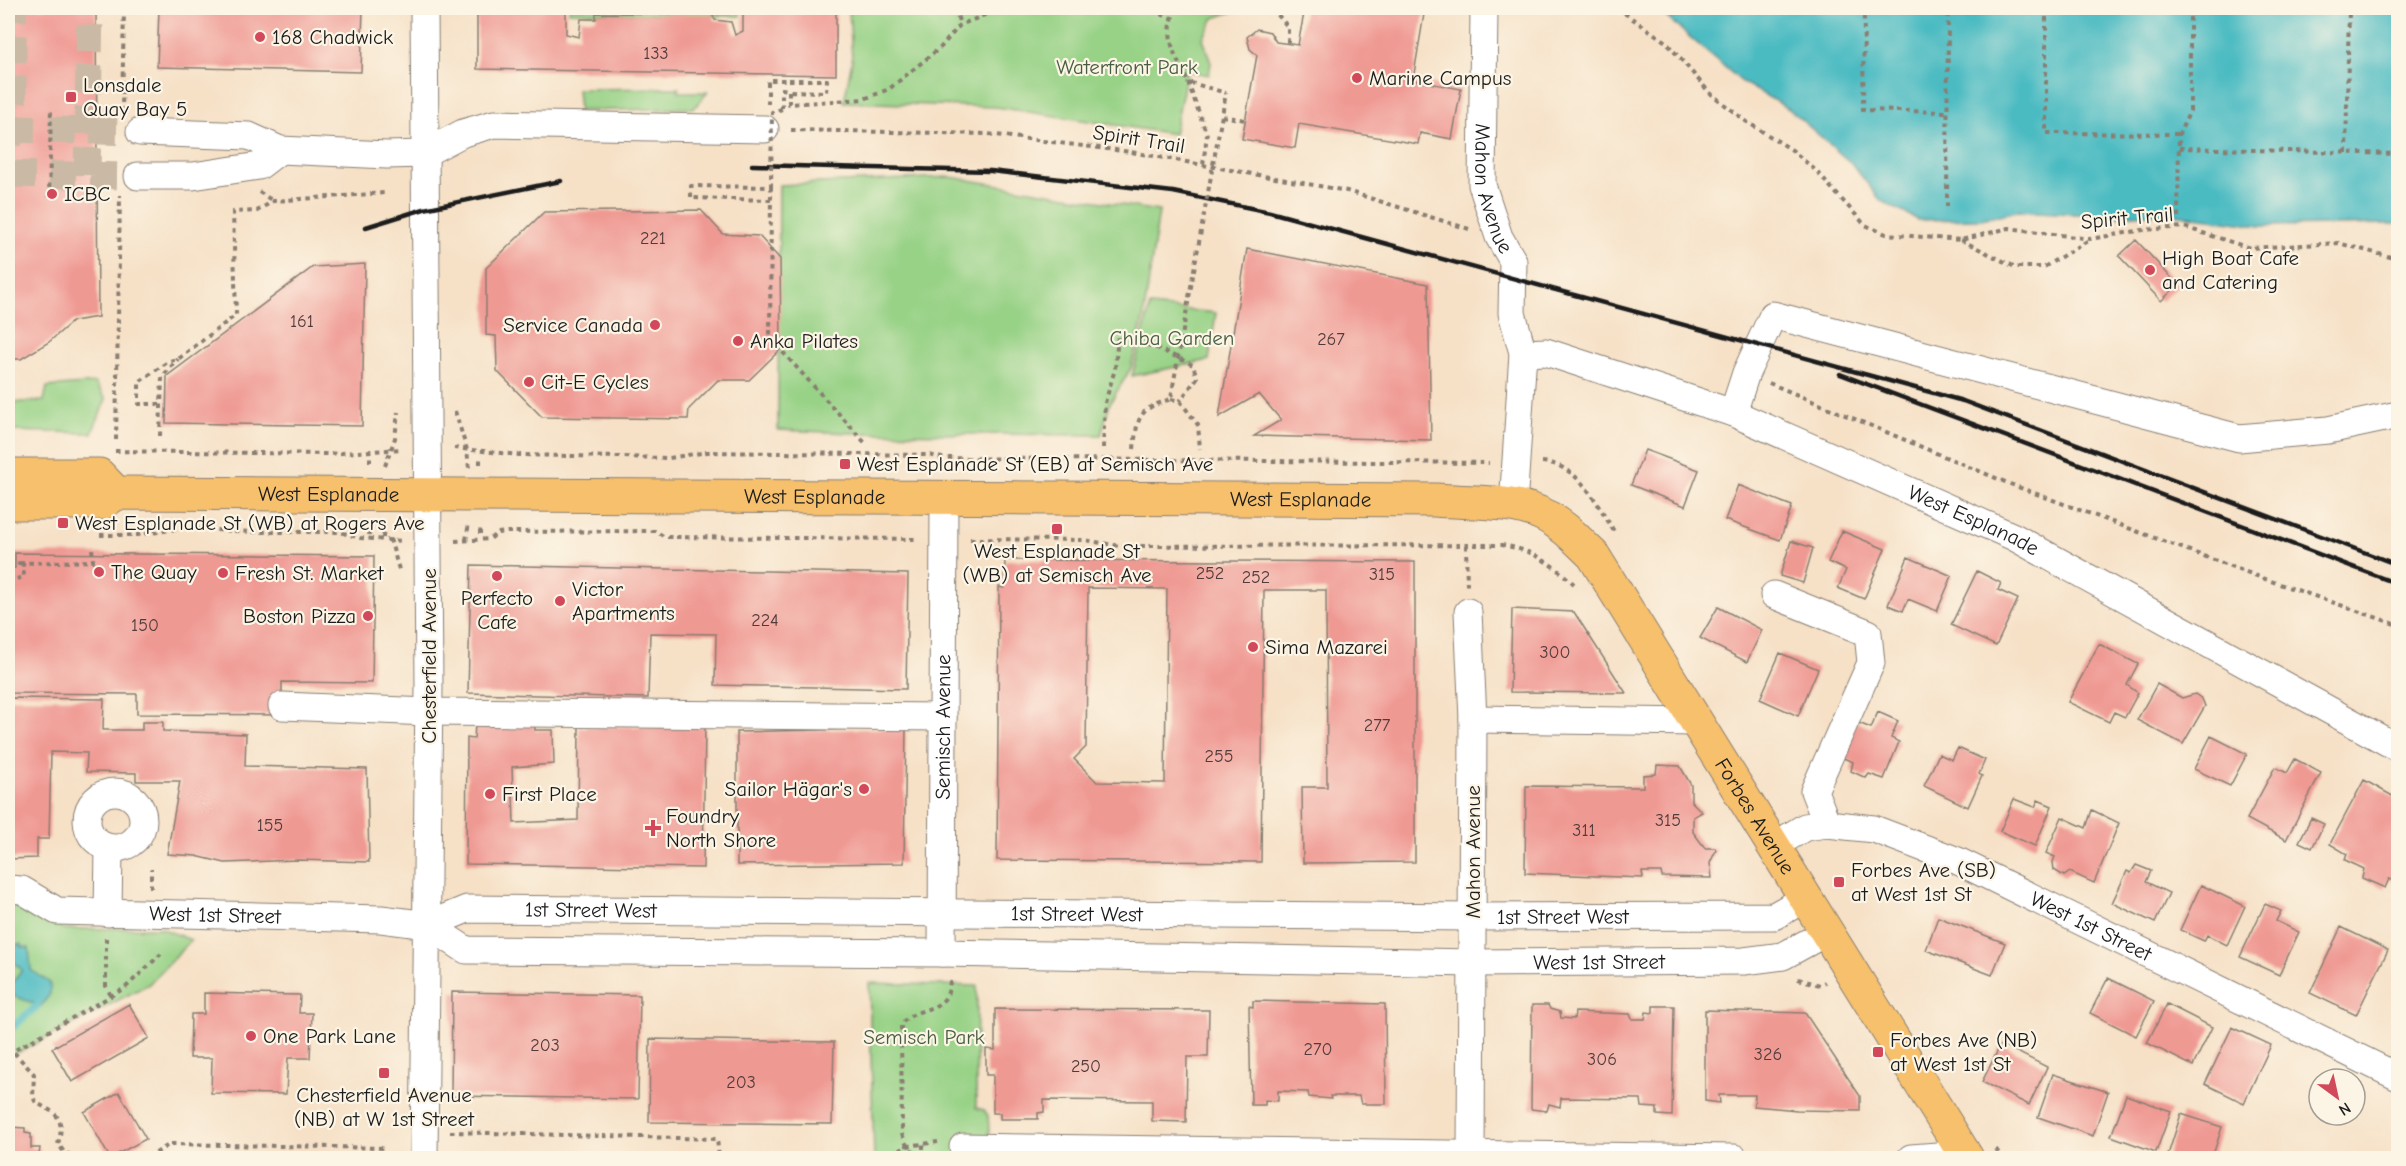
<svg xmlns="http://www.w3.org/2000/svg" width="2406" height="1166" font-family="'Comic Neue',sans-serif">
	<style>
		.green { fill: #97d286; stroke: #5a7751; stroke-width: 1.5 }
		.water { fill: #4cbbc2; stroke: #346c6f; stroke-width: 1.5 }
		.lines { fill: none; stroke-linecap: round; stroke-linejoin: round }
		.stream { stroke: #4cbbc2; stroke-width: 8 }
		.building { fill: #ef9993; fill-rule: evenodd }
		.minor-tunnel { stroke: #cabaa5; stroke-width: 27; stroke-dasharray: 27 14; stroke-linecap: butt }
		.minor-casing { stroke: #897e72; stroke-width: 29 }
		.major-casing { stroke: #897e72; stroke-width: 35 }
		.path { stroke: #897e72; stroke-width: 4; stroke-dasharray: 4.5 4.5; stroke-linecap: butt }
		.minor { stroke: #fff; stroke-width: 27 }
		.major { stroke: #f7c06c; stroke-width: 33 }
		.rail { stroke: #1c1c1c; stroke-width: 4.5 }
		.path-bridge { stroke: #897e72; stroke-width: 4; stroke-dasharray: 4.5 4.5; stroke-linecap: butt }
		.poi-dot { fill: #d1495b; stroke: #fcf5e5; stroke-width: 2 }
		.labels { text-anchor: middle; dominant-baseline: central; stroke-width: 4.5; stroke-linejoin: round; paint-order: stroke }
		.number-label { font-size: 18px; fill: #513b3a }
		.poi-label { font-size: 21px; fill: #1c1c1c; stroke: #fcf5e5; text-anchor: start }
		.park-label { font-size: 21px; fill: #475c41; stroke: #fcf5e5 }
		.street-label { font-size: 21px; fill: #1c1c1c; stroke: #fcf5e5 }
	</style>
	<rect width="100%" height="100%" fill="#fcf5e5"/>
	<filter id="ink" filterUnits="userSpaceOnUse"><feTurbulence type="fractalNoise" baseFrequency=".0167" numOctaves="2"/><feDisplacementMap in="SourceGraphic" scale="12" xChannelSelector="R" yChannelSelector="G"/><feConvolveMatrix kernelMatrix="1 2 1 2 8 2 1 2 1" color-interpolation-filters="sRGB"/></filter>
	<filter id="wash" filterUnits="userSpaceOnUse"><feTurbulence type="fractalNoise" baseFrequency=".008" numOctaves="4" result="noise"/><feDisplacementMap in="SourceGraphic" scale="24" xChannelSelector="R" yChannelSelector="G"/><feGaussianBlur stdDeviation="1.35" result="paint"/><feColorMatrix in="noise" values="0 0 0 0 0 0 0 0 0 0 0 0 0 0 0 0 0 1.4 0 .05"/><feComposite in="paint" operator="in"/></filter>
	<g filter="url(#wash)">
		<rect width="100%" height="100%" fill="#f6e1c7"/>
		<path class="green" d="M569,8H740V16L569,12Z
			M849,8H1243L1214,18L1203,38L1211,63L1209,75L1187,71L1174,134L995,107L844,102L852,60Z
			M679,88V92H708L694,108L579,111L577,89Z
			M950,177L1159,211L1143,320L1131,368L1110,403L1101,435L853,433L778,430L779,185Z
			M1150,306L1216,313L1209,360L1132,376Z
			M95,383L106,399L92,433L8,431V403L44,401L47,387Z
			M8,906H19L64,929L161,928L191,940L149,984L8,1058Z
			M869,983L977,986L976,1108L984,1110L988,1116L991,1158H874Z"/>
		<path class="water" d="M1656,8H2398V224L2261,226L2166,213L2115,216L2017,211L1981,219L1918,220L1881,201L1852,164L1789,109L1742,82Z
			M21,944V947L29,948L31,970L50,983V994L41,1006L8,994V989L22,970L8,957V947Z"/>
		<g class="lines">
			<path class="stream" d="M8,1031L37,1006"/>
		</g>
		<g id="blocks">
			<path class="building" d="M8,8H96L98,317L73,321L49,342L21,359H8Z
				M159,8H363L361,72L157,67Z
				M477,8H566V34L579,37L581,19H596V13L712,14L715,20L731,22L735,35L743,31V8H836V75L477,69Z
				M1305,8H1425L1413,80L1461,89L1452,139L1420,133L1418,144L1299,124L1295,148L1242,139L1257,55L1250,49L1247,37L1257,29L1270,32L1276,42L1298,45Z
				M701,210L723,234L759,236L780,259L781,349L749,380H718L689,409L688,419L542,417L497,371L496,336L486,335V268L544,212Z
				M2136,240L2178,285L2161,301L2119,256Z
				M1247,249L1428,284L1431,440L1254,436L1281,420L1259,394L1219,417Z
				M365,264L362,426L166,423L167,376L313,267Z
				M1645,450L1699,470L1685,506L1631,485Z
				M1738,485L1792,506L1780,540L1725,520Z
				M1842,531L1885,549L1864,599L1838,588L1846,570L1828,562Z
				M1791,541L1813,548L1803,583L1780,576Z
				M15,553L374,556L372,683L282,682V715L137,714V694L8,693V568H15Z
				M1908,557L1952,576L1937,611L1908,599L1903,611L1888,605Z
				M1005,560L1415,562V862L1303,863L1302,787H1327L1326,590H1264L1261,862L997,860L999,587L1004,588ZM1088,588L1167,589L1165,783L1097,782L1074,759L1086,747Z
				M471,565L908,574L906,689L715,685L716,634L650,633L648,698L468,693Z
				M1977,571L2001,583L1998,590L2018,599L1996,646L1951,625Z
				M1718,607L1762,630L1747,662L1700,638Z
				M1512,609L1574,612L1626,693L1510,692Z
				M2099,644L2138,664L2127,685L2138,693L2125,717L2114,712L2109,722L2068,702Z
				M1780,653L1818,669L1798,716L1760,699Z
				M2157,684L2182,698L2195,694L2202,699L2205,706L2183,744L2137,720Z
				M8,698L104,699L103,730H142V722H163V731L246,734L245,766L367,769L369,862L297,860L225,863L196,856L167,854L180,781H136V773L86,772L87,753L51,752L49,839H37V858L8,859Z
				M1878,712L1898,721L1891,738L1899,742L1884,779L1869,774L1866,778L1851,771L1853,762L1841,757L1856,722L1871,728Z
				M534,720L535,730H553L554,764L512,767L514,823L578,820L579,727L705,726L703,868L466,864L467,738L474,739L475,724Z
				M906,728L904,863L737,865V732Z
				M2211,736L2247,754L2230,786L2194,769Z
				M1958,748L1985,760L1979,774L1982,776L1968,807L1924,786L1939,754L1952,760Z
				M2295,759L2321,773L2286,840L2247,819L2275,767L2287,773Z
				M1657,765L1680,766L1691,785V801L1702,812L1693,817V832L1705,848H1715L1716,850L1710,863L1712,878L1662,877L1661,872H1642L1643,878L1525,873L1526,786L1643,787V775L1656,774Z
				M2364,780L2398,799V872L2394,881L2389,879L2385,888L2362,878L2364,869L2345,860L2347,854L2330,844Z
				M2014,799L2035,807L2038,800L2052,806L2035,846L2000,831Z
				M2092,810L2119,823L2094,883L2070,872L2064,876L2054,870L2053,862L2055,857L2046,853L2062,817L2086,828Z
				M2311,818L2324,824L2312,848L2299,842Z
				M2136,865L2151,871L2146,882L2169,893L2155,923L2112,903L2127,871L2131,873Z
				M2201,885L2245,906L2227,945L2207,935L2204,941L2180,930Z
				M2265,904L2281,911L2276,921L2299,932L2279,975L2240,957Z
				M1938,917L2005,943L1992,975L1926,950Z
				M2341,927L2388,950L2356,1015L2310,993Z
				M2108,978L2154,1001L2136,1036L2090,1013Z
				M452,992L640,995L638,1099L451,1096Z
				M204,993L300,995L299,1013H312L310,1058H288L286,1094L211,1093L212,1058H190L191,1014H204Z
				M1253,1001L1385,1004L1386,1104H1361L1359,1096H1330L1331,1099L1309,1097L1308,1092L1278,1091V1101L1265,1100V1105H1251L1249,1006L1253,1007Z
				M129,1004L149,1038L72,1082L52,1048Z
				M2167,1004L2212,1027L2193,1066L2147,1043Z
				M1532,1005H1548L1550,1009L1560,1012L1561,1018L1574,1019L1575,1012L1630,1014L1632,1019H1645L1646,1012L1653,1013V1006H1674L1672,1116L1657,1115V1108L1642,1107L1641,1099L1561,1098L1560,1107L1549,1104L1547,1111L1531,1109Z
				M995,1009L1209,1010L1208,1057H1187L1186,1122L1152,1121V1101L1044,1100V1112L1038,1113V1119H1000V1113H993V1075H986V1049L995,1050Z
				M1705,1010L1805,1013L1860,1096V1111L1797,1110L1754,1106L1755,1095H1719L1720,1103L1705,1101Z
				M2232,1027L2271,1045L2244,1103L2205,1084Z
				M650,1039L834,1042L832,1124L649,1122Z
				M2001,1044L2047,1067L2029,1105L1982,1082Z
				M2053,1074L2108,1092L2093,1136L2038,1117Z
				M119,1092L146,1139L110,1158L84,1112Z
				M2126,1095L2171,1111L2156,1152L2111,1136Z
				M2181,1114L2222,1127L2212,1158H2167Z
				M8,1121H10V1127L25,1128V1133L31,1134V1148H40L39,1155H45V1158H8Z"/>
		</g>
	</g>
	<g filter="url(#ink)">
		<use href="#blocks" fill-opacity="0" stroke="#897e72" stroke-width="1.5"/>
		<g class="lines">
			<path class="minor-tunnel" d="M8,129L140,132
				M8,144L13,109V8
				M8,174L138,176
				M87,175L90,8"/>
			<g class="minor-casing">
				<g id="minor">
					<path id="s1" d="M1484,8L1482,185L1499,237L1513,261L1512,313L1523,353L1513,506"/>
					<path d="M140,132L249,136L280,150L387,155L423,154L463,133L494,124L765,129"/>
					<path d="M138,176H193L259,166L280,150"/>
					<path id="s2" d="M1523,353L1546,352L1733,413L2014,537L2398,748"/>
					<path d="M1733,413L1746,373L1773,315L2239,438L2328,430L2398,415"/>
					<path d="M1774,595L1868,633L1871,663L1814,791L1827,824"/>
					<path d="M1468,612L1473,719L1471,1158"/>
					<path d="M282,706L429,712L943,717"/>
					<path d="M1473,719L1697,722"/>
					<circle cx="115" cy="820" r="28"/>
					<path id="s3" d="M1774,846L1805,827L1827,824L1874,829L1958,861L2398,1077"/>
					<path id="s4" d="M8,889L22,890L57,911L381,919L428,925L466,950L942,953L1473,963L1744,961L1783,956L1827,932"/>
					<path d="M108,913L109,848"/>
					<path id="s5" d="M428,925L467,909L1473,917L1774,916L1806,898"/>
					<path id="s6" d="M942,953L944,499"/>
					<path d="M963,1147L1734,1158"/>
					<path d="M424,1158L429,687L424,8"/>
					<path d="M1911,1158L1964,1154"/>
				</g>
			</g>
			<g class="major-casing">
				<g id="major">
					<path d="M8,475H99L116,493"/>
					<path id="s7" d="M8,503H103L116,493L1435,500C1470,503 1515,499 1546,516C1565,526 1578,541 1593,555L1967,1158"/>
				</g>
			</g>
			<path class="path" d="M623,8H650
				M724,8L728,12
				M955,8L960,25
				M1144,8L1171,18
				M1177,8C1162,35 1175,56 1188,82L1226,93
				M1272,8L1288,27V44
				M1617,8L1666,42L1709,92L1744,120L1792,150L1814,169L1865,225L1886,234L1961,240L2009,228L2090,239L2143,230L2184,227L2250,248L2338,243L2398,259
				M1864,8L1863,110L1947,112
				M2046,8V133L2179,134
				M1188,82L1207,135L1203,165
				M768,104V80H827L826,92L789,91
				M782,108V89L789,90V104L864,99L889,89L941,47L960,25L1002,8
				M122,112L124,8
				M1222,116L1245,120
				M791,130L988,134L1131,152L1347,191L1469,229
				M2179,148L2398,154
				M2346,153L2349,8
				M259,192L273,201
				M49,197L51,109
				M771,200L691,198V186L771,187L770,338L867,445
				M1947,207L1948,8
				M2178,217L2179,134L2190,111V8
				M1961,240L2015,267H2044L2089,240
				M1769,383L2010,484L2265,579L2398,625
				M1171,399L1180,401L1198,425L1200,449
				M160,404H139V382L169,361L178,359L236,315L233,212L257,211L273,201L385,193
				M455,411L467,450L469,468
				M160,436L162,377L178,359
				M116,440L120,195
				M454,448L520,455L669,458L707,452L929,455L942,458L1489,463
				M1103,448L1105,403L1115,369L1118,336L1157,348L1193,365L1197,378L1180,401
				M1134,449C1137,416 1139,409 1171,399L1173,386
				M115,451L327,454L402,449
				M370,462V455
				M1542,462C1579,464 1598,505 1615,533
				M480,464V457
				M385,466L395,438L398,412
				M480,534V527
				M100,535H138L184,528L250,532H340L360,538L402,541
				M369,535L370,526
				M383,538L384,524
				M390,539L400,573
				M970,539L1085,540L1119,546L1501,545C1531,549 1551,563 1574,584
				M466,540L469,523
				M455,541L490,539L497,533L507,532L655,531L665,537L917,539
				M1466,545L1467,586
				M8,564L23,563
				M8,581L24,577L23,563L93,561L92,548
				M151,888V869
				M106,938V986L111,996
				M1798,979L1820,985L1825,982
				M8,1046L34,1074L33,1097L36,1103C58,1113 65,1119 58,1144L64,1152L78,1158
				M8,1054L125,988L161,954
				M450,1132L717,1139L719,1158H723
				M1996,1149L2002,1158
				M148,1158L170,1144L386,1148
				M883,1158L907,1146L938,1142
				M921,1158L907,1146L902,1134L901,1024C921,1002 949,1016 950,979
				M923,1158V1144"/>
			<use href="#minor" class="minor"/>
			<use href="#major" class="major"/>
			<path class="rail" d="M752,165L991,171L1173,192L1270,212L1963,401L2398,565
				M366,227L424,209L561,181
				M1840,374L2398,584"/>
			<path class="path-bridge" d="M771,187L772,112L782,109
				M1173,386L1226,93"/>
		</g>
	</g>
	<g class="poi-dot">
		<circle cx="260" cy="37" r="6"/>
		<circle cx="1357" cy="78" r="6"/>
		<rect x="65" y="91" width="12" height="12" rx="3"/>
		<circle cx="52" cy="194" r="6"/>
		<circle cx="2150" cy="270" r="6"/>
		<circle cx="655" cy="325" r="6"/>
		<circle cx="738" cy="341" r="6"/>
		<circle cx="529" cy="382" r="6"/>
		<rect x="839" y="458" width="12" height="12" rx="3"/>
		<rect x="57" y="517" width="12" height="12" rx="3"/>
		<rect x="1051" y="523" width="12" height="12" rx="3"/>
		<circle cx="99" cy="572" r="6"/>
		<circle cx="223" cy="573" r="6"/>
		<circle cx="497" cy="576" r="6"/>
		<circle cx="560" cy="601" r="6"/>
		<circle cx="368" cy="616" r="6"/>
		<circle cx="1253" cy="647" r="6"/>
		<circle cx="864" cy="789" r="6"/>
		<circle cx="490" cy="794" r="6"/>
		<path d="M650 819h6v6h6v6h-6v6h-6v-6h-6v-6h6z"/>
		<rect x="1833" y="876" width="12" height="12" rx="3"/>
		<circle cx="251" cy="1036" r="6"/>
		<rect x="1872" y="1046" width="12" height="12" rx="3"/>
		<rect x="378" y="1067" width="12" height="12" rx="3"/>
	</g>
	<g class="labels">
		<g class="number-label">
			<text x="656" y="53">133</text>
			<text x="653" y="238">221</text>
			<text x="302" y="321">161</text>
			<text x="1331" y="339">267</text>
			<text x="1210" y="573">252</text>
			<text x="1382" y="574">315</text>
			<text x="1256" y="577">252</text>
			<text x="765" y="620">224</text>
			<text x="145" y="625">150</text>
			<text x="1555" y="652">300</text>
			<text x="1377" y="725">277</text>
			<text x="1219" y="756">255</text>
			<text x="1668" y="820">315</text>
			<text x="270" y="825">155</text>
			<text x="1584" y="830">311</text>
			<text x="545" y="1045">203</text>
			<text x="1318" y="1049">270</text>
			<text x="1768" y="1054">326</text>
			<text x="1602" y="1059">306</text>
			<text x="1086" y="1066">250</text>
			<text x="741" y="1082">203</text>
		</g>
		<g class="poi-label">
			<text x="272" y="37">168 Chadwick</text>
			<text x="1369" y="78">Marine Campus</text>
			<text x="83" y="85">Lonsdale<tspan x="83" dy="24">Quay Bay 5</tspan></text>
			<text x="64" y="194">ICBC</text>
			<text x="2162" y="258">High Boat Cafe<tspan x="2162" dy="24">and Catering</tspan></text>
			<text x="643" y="325" text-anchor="end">Service Canada</text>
			<text x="750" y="341">Anka Pilates</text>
			<text x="541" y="382">Cit-E Cycles</text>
			<text x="857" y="464">West Esplanade St (EB) at Semisch Ave</text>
			<text x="75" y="523">West Esplanade St (WB) at Rogers Ave</text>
			<text x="1057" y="551" text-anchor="middle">West Esplanade St<tspan x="1057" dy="24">(WB) at Semisch Ave</tspan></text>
			<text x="111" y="572">The Quay</text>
			<text x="235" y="573">Fresh St. Market</text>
			<text x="572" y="589">Victor<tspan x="572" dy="24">Apartments</tspan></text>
			<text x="497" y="598" text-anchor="middle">Perfecto<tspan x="497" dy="24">Cafe</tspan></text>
			<text x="356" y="616" text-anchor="end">Boston Pizza</text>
			<text x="1265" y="647">Sima Mazarei</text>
			<text x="852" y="789" text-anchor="end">Sailor Hägar's</text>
			<text x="502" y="794">First Place</text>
			<text x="666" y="816">Foundry<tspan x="666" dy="24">North Shore</tspan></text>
			<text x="1851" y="870">Forbes Ave (SB)<tspan x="1851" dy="24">at West 1st St</tspan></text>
			<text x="263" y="1036">One Park Lane</text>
			<text x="1890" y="1040">Forbes Ave (NB)<tspan x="1890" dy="24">at West 1st St</tspan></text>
			<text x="384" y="1095" text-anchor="middle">Chesterfield Avenue<tspan x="384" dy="24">(NB) at W 1st Street</tspan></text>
		</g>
		<g class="park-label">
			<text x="1127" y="67">Waterfront Park</text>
			<text x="1172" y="338">Chiba Garden</text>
			<text x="924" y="1037">Semisch Park</text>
		</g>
		<g class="street-label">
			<text transform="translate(1139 139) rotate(9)">Spirit Trail</text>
			<text stroke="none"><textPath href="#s1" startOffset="182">Mahon Avenue</textPath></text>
			<text transform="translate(2127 218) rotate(-5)">Spirit Trail</text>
			<text stroke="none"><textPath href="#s7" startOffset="324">West Esplanade</textPath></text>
			<text stroke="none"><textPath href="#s7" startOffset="810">West Esplanade</textPath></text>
			<text stroke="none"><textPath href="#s7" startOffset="1296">West Esplanade</textPath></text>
			<text stroke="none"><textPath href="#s2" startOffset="483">West Esplanade</textPath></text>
			<text transform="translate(429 656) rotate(-90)">Chesterfield Avenue</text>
			<text stroke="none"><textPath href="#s6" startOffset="226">Semisch Avenue</textPath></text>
			<text stroke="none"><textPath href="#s7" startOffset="1912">Forbes Avenue</textPath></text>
			<text transform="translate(1473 852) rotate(-90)">Mahon Avenue</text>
			<text stroke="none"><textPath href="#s5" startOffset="166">1st Street West</textPath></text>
			<text stroke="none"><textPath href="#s5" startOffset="652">1st Street West</textPath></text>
			<text stroke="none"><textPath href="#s4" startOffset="213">West 1st Street</textPath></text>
			<text stroke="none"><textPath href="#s5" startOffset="1138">1st Street West</textPath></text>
			<text stroke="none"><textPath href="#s3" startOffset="344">West 1st Street</textPath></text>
			<text stroke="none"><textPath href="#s4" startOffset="1605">West 1st Street</textPath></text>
		</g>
	</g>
	<rect width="2406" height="1166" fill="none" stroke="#fcf5e5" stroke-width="30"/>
	<g transform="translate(2337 1097) rotate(147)"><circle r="28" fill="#fcf5e5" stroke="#a29e95" stroke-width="1.5"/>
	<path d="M0-4.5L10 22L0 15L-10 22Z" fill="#d1495b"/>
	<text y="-9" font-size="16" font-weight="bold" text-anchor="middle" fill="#1c1c1c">N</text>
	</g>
</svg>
